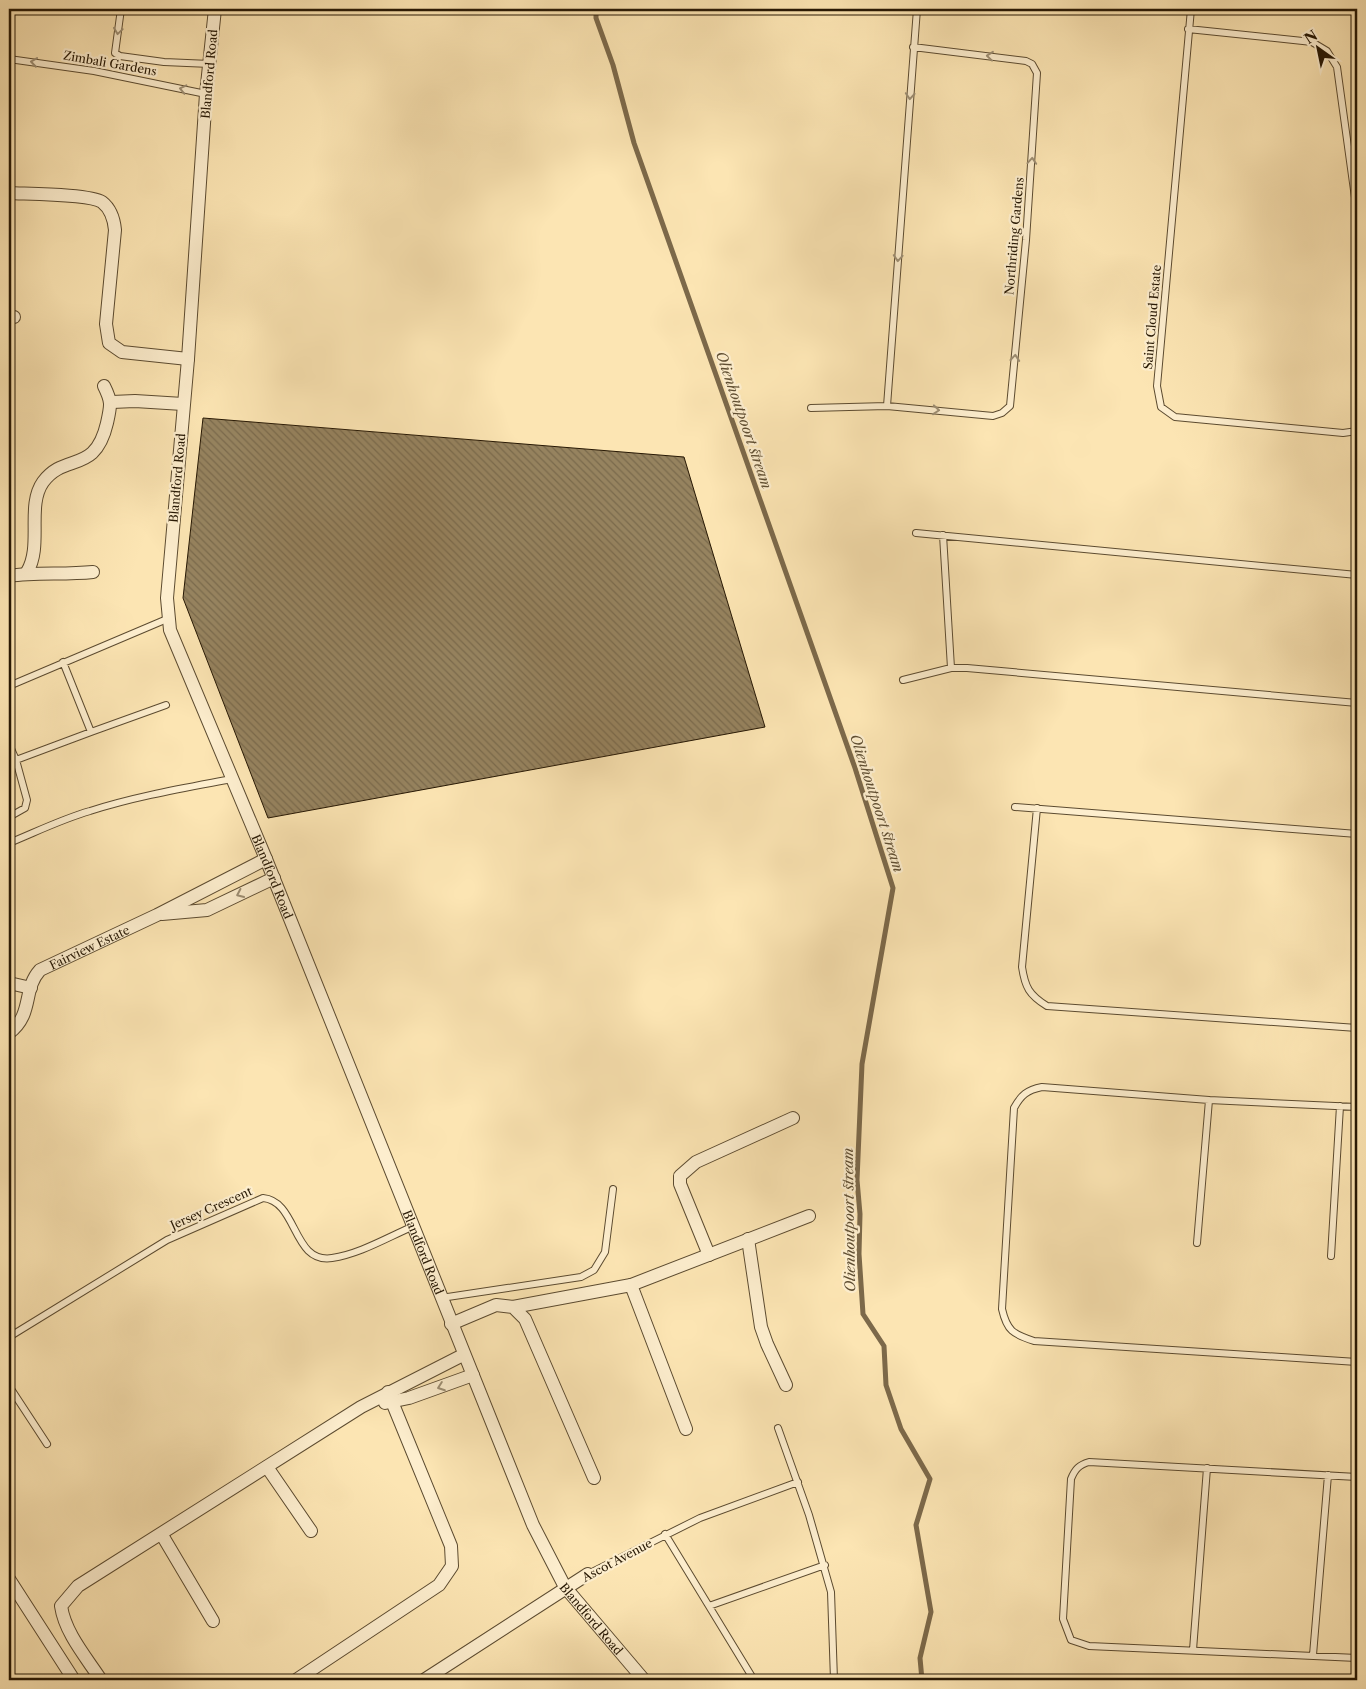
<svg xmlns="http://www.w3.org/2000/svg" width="1366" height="1689" font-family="'Libre Caslon Text',serif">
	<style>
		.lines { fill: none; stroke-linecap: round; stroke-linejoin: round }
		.stream { stroke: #7c694a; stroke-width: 5 }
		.building { fill: url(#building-back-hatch); stroke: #271804 }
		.lane-casing { stroke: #5c4b30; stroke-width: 8 }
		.street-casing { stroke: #5c4b30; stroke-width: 14 }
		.lane { stroke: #fdeece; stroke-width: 6 }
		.street { stroke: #fdeece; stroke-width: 12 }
		.oneway { stroke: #9d8e73 }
		.labels { text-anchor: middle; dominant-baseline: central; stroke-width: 4.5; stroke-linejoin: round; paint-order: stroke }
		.street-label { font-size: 12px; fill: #271804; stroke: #fdeece }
		.water-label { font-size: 14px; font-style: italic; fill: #5f4e32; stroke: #fdeece }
	</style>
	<defs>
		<pattern id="building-back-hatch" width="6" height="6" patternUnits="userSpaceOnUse" patternTransform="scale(1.25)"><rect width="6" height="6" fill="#96835f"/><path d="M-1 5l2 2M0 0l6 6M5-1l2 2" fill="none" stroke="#7a6a4c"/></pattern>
	</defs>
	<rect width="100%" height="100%" fill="#fce5b3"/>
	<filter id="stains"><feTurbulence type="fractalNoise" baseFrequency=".004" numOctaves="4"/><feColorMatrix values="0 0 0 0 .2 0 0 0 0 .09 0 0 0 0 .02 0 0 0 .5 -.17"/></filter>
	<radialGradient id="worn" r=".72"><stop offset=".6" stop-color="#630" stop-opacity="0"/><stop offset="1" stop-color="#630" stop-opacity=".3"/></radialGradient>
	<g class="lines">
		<path class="stream" d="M596,9V18L613,65L634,143L855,768L893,888L862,1064L857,1180L860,1214L859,1254L863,1314L884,1346L886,1385L901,1429L930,1479L916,1525L931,1612L920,1658L922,1680"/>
	</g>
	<path class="building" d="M203,418L684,457L765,727L268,818L183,598Z"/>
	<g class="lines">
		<g class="lane-casing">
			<path id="lane" d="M121,9L115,53L120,56L164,62L210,64
				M1191,9L1157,386L1161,407L1175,417L1343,433L1357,431
				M1188,29L1312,42L1327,51L1337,67L1357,212
				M9,59L94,71L206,94
				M887,406L917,9
				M811,408L887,406L993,416L1002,413L1010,406L1026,240L1037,73L1032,64L1026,61L913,47
				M916,533L1357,575
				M943,535L951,668
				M63,662L91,732L166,705
				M903,680L951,668H967L1357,703
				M9,686L167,619
				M9,744L16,760L91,732
				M1015,807L1357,834
				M1037,808L1022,967C1025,987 1029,995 1047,1006L1357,1028
				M9,817L25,808L27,800L16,760
				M9,843C36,832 62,819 90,811C137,796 185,788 232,779
				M1357,1107L1209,1100L1042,1087C1027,1090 1021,1095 1014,1108L1002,1309C1007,1331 1013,1334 1034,1341L1357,1362
				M1197,1243L1209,1100
				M1331,1256L1340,1106
				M441,1298L581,1277L594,1270L605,1252L613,1189
				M9,1337L167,1240L263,1198C298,1201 292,1264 332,1258C360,1254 388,1237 414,1226
				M9,1386L47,1444
				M778,1428L809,1515L831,1592L834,1680
				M1357,1477L1089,1462C1079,1465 1075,1469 1071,1479L1063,1619L1071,1640L1089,1646L1357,1658
				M665,1534L754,1680
				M588,1574L700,1518L798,1482
				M709,1606L825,1565
				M1193,1650L1207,1468
				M1313,1655L1328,1475"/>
		</g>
		<g class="street-casing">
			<g id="street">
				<path id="s1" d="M215,9L206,94L188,359L167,598L170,630L266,859L533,1525L565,1587L644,1680"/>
				<path d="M9,193C27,194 90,194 102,202C111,209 114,219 115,230L106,324L109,343L122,352L188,359"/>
				<path d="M9,317H14"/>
				<path d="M112,402L135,401L183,404"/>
				<path d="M27,572C43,546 26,506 43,482C65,452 95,475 107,423C111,405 112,402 104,386"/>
				<path d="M9,576C36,572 64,575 93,572"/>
				<path d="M162,914L207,910L274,878"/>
				<path d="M9,983L31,988"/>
				<path id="s2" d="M9,1033C34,1014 22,990 40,970L157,915L266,859"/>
				<path d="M748,1239L761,1327L767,1344L786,1385"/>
				<path d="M709,1255L680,1184V1176L696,1162L793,1118"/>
				<path d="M631,1285L809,1216"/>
				<path d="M513,1307L631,1285L686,1429"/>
				<path d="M451,1324L496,1305L513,1307L525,1319L594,1478"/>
				<path d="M385,1403L409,1398L473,1375"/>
				<path d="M267,1467L311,1531"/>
				<path d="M162,1535L213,1621"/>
				<path d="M9,1579L74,1680"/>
				<path d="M101,1680C86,1657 65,1633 61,1606L78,1586L361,1407L463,1355"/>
				<path d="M296,1680L439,1585L452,1566L451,1546L388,1392"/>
				<path d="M424,1680L588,1574"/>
			</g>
		</g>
		<use href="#lane" class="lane"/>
		<use href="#street" class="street"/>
	</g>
	<defs><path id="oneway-chevron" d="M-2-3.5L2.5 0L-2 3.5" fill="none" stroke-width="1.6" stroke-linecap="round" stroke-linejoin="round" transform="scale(1.25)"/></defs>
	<g class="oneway">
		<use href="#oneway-chevron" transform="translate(118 31) rotate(98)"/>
		<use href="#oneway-chevron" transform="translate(990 56) rotate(-174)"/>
		<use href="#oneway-chevron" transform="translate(34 62) rotate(-172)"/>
		<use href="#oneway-chevron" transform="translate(183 89) rotate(-167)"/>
		<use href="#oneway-chevron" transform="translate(910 96) rotate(94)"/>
		<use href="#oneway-chevron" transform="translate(1032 161) rotate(-86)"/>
		<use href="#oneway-chevron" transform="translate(898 258) rotate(94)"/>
		<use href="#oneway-chevron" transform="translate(1015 358) rotate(-85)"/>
		<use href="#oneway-chevron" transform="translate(936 410) rotate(5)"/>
		<use href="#oneway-chevron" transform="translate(240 894) rotate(155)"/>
		<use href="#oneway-chevron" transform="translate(441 1387) rotate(160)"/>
	</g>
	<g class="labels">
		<g class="street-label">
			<text transform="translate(110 63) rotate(10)">Zimbali Gardens</text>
			<text transform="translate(209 74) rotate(-85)">Blandford Road</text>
			<text transform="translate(1014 236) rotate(-85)">Northriding Gardens</text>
			<text transform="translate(1152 317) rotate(-85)">Saint Cloud Estate</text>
			<text transform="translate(177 478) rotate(-85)">Blandford Road</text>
			<text stroke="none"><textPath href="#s1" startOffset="890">Blandford Road</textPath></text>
			<text stroke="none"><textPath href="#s2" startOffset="126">Fairview Estate</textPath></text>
			<text transform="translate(211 1208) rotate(-24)">Jersey Crescent</text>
			<text stroke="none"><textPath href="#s1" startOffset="1295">Blandford Road</textPath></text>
			<text transform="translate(617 1560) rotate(-28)">Ascot Avenue</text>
			<text stroke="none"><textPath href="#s1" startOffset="1700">Blandford Road</textPath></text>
		</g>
		<g class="water-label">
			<text transform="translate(744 420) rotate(71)">Olienhoutpoort stream</text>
			<text transform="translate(877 803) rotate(72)">Olienhoutpoort stream</text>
			<text transform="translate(849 1220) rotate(-91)">Olienhoutpoort stream</text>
		</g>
	</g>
	<rect width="1366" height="1689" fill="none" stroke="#fce5b3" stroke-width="30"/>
	<rect x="10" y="10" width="1346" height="1669" fill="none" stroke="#271804" stroke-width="2.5"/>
	<rect x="15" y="15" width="1336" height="1659" fill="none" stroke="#271804"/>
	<g transform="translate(1318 48) rotate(327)" stroke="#fdeece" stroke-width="4" paint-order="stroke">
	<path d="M0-4L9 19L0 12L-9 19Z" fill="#271804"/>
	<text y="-8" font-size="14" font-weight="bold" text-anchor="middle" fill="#271804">N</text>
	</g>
	<rect width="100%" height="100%" filter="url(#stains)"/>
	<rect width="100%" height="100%" fill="url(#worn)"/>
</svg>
